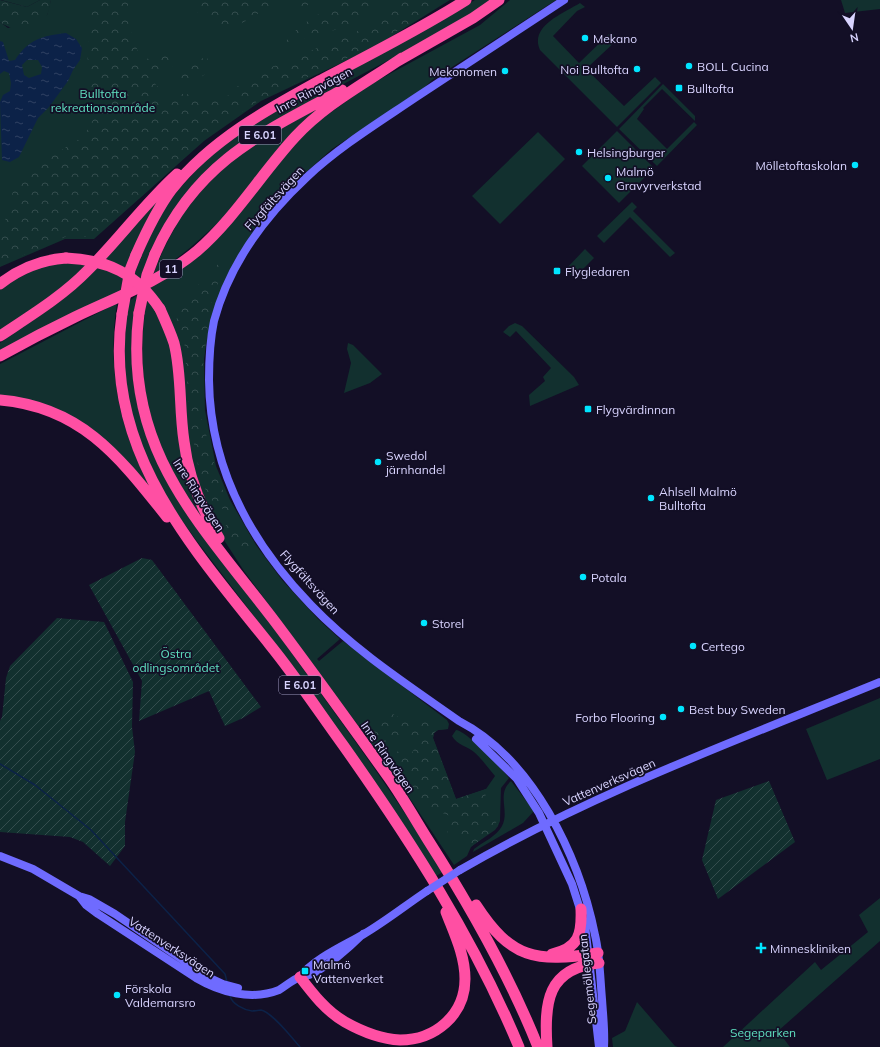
<svg xmlns="http://www.w3.org/2000/svg" width="880" height="1047" font-family="Mulish,sans-serif">
	<style>
		.green { fill: #12302f }
		.forest { fill: url(#forest-crowns) }
		.garden { fill: url(#garden-furrows) }
		.water { fill: url(#water-ripples); fill-rule: evenodd }
		.lines { fill: none; stroke-linecap: round; stroke-linejoin: round }
		.stream { stroke: #0c2248; stroke-width: 1.5 }
		.secondary { stroke: #6f6bff; stroke-width: 8 }
		.highway { stroke: #ff4fa3; stroke-width: 11 }
		.secondary-bridge { stroke: #6f6bff; stroke-width: 8 }
		.highway-bridge { stroke: #ff4fa3; stroke-width: 11 }
		.poi-dot { fill: #00e5ff; stroke: #130f26; stroke-width: 1.5 }
		.labels { text-anchor: middle; dominant-baseline: central; stroke-width: 3.5; stroke-linejoin: round; paint-order: stroke }
		.shield { fill: #130f26; stroke: #9e99be; stroke-width: 1 }
		.shield-label { font-size: 11px; font-weight: bold; fill: #d9d4ff }
		.poi-label { font-size: 12px; fill: #d9d4ff; stroke: #130f26; text-anchor: start }
		.street-label { font-size: 12px; fill: #d9d4ff; stroke: #130f26 }
		.park-label { font-size: 12px; fill: #5fe0c0; stroke: #130f26 }
	</style>
	<defs>
		<pattern id="forest-crowns" width="20" height="18" patternUnits="userSpaceOnUse"><rect width="20" height="18" fill="#12302f"/><path d="M2 6a3 3 0 1 1 6 0M12 15a3 3 0 1 1 6 0" fill="none" stroke="#344d4e"/></pattern>
		<pattern id="garden-furrows" width="10" height="10" patternUnits="userSpaceOnUse"><rect width="10" height="10" fill="#12302f"/><path d="M-1 1l2-2M0 10L10 0M9 11l2-2" fill="none" stroke="#344d4e"/></pattern>
		<pattern id="water-ripples" width="26" height="14" patternUnits="userSpaceOnUse"><rect width="26" height="14" fill="#0c2248"/><path d="M2 4q2-2 4 0t4 0M15 11q2-2 4 0t4 0" fill="none" stroke="#2f4163"/></pattern>
	</defs>
	<rect width="100%" height="100%" fill="#130f26"/>
	<path class="green" d="M1,0H40L27,7Z
		M51,0H450L373,48L261,101L204,141L94,239H65L0,267V22L8,28L47,15Z
		M475,0H491L471,14L410,49L296,109L223,156L143,275L139,279L134,275L152,230L167,205L179,189L206,160L249,126Z
		M510,0H556L432,80L424,88L332,149L304,174L265,212L234,262L210,326L206,345L204,359L205,410L216,466L230,500L256,545L282,580L318,619L340,639L317,659L319,661L343,641L447,720L449,724L448,729L438,730L434,733L433,738L456,799L486,789L495,776C488,768 482,759 474,752C467,746 457,745 452,736L456,730C467,731 501,768 509,778L501,788L500,821L498,826L476,843L471,847L467,856L454,865L391,770L244,571L211,520L192,471L181,378L149,287L167,277L275,167L313,125L371,84L480,25Z
		M841,0H880V9L845,13Z
		M580,3L585,7L577,11L553,36L579,63L611,32L618,39L586,69L624,106L655,77L661,83L617,127L540,50C529,26 564,13 580,3Z
		M663,84L695,116V121L662,89L643,108L644,109L637,119L667,149L694,122L697,125L657,166L619,129Z
		M326,104C272,163 220,232 153,275C172,222 206,176 254,145C277,130 302,117 326,104Z
		M617,131L654,168L619,203L582,166Z
		M538,132L565,159L500,224L472,196Z
		M167,187L126,270L104,260Z
		M632,202L637,207L633,211L675,253L670,257L630,217L604,243L597,236Z
		M585,249L594,258L574,278L565,270Z
		M47,263H89L73,279L0,333V288Z
		M99,266L124,277L120,292L0,352V343L57,304Z
		M137,295C127,348 131,403 153,453C158,465 168,476 176,487C192,511 209,535 225,559C297,664 376,764 443,872L436,876L282,653L196,540L169,502L136,435L123,372L127,303Z
		M147,297L167,331L202,518C150,444 133,386 147,297Z
		M117,303C106,373 121,438 157,499L84,425L0,398V364Z
		M515,323L522,326L574,377L579,385L530,406L529,395L545,381L543,377L551,368L516,331L510,337L503,332L509,326Z
		M348,343L353,345L382,374L370,383L344,393L351,363L347,349Z
		M880,698V759L827,780L806,729Z
		M511,781L534,811L523,823L473,852L474,849C483,842 497,836 502,826C510,811 496,794 511,781Z
		M880,898V941L778,1031L790,1047H723L815,962L821,970L868,932L859,915Z
		M637,1002L675,1046L678,1047H613L612,1038L625,1031Z"/>
	<path class="forest" d="M0,0L27,7L40,0H51C50,5 49,11 47,15C36,32 14,33 0,22Z
		M92,0H128V22L133,38L146,74L160,89L155,98C164,98 171,95 180,94C193,93 208,99 221,102L241,83L262,71L356,32L407,0H446L406,26L347,58L258,101L239,114L204,140L142,196L93,237H65L0,265V230L5,221L13,191L22,179L44,161L84,136L103,102L90,92L87,50L91,31Z
		M189,0H272V4C260,12 248,22 234,26C216,31 196,15 189,0Z
		M291,0H318L296,11Z
		M341,0H373L360,18L349,26L283,44L300,26Z
		M165,53L173,57L174,64C168,72 162,74 152,74L146,67L147,59L156,54Z
		M207,58C216,73 196,81 184,83L180,78L181,68L195,59Z
		M222,262L224,266L212,300L208,324L201,382L200,413L220,484L234,515L228,513L209,498L200,476L190,422L184,337L176,322L179,309L190,298L200,282L205,281L217,265Z
		M227,524C235,528 251,538 251,548C237,550 231,538 224,528Z
		M391,713L413,725L420,720L426,721L431,728L445,726L448,729L438,730L434,733L433,738L456,799L486,789L485,802L498,826L495,830L469,848V839H462L447,832V827L455,818L430,808L428,802L415,800L411,783L401,765C395,763 391,762 390,755L399,751L410,755L419,743L420,737L411,736L402,741C393,735 389,738 382,745L377,743L373,737L375,726Z"/>
	<path class="garden" d="M142,558L152,560L261,707L243,718L225,726L209,691L139,721L142,681L89,585Z
		M57,618L104,622L133,682L132,727L135,752L125,822V846L110,866L83,842L70,837L0,832V721L2,717L6,678L10,666Z
		M769,781L795,842L718,899L702,860L716,800Z"/>
	<path class="water" d="M66,33L76,39L82,48L80,60L73,70L68,81L49,107L38,118L19,157L10,162L2,160L0,102L3,95L10,91L11,83L9,73L4,71L0,74V41L3,42L9,61L15,60C29,39 42,36 66,33ZM27,60H38L42,67L41,74L29,78L24,75L22,65Z"/>
	<g class="lines">
		<path class="stream" d="M0,764L35,785L91,830L225,974L227,982
			M230,996C232,1004 244,1010 252,1011C255,1011 259,1010 261,1010C273,1013 292,1038 300,1047"/>
		<path class="secondary" d="M564,0C514,33 464,66 415,98C378,123 339,147 307,177C265,216 229,265 214,321C210,340 209,361 209,380C210,468 251,543 311,605C354,650 408,685 459,721C533,759 579,856 595,935C600,956 600,977 602,999C603,1015 605,1031 604,1047
			M476,739L517,779L539,813L572,884L585,925L599,1047
			M0,856L33,869L79,896L89,899L115,914L208,977L223,984L238,988
			M460,870C593,793 738,740 880,682
			M79,896L86,905L98,914L196,978C220,992 251,1001 279,990C286,986 292,980 300,977C303,976 306,976 309,975C326,968 350,947 363,934
			M300,977C313,959 345,945 364,934C386,921 406,905 427,891"/>
		<path class="highway" d="M396,62L473,18L499,0
			M155,254C195,164 259,134 342,90
			M136,255C146,232 157,209 172,189C212,139 268,109 323,79C371,54 420,29 466,0
			M0,284C20,268 40,260 66,258
			M160,309C165,320 170,331 174,343C182,374 179,409 184,441C188,476 201,508 219,538
			M139,313C122,447 198,521 273,619C313,672 351,725 389,778C403,798 415,819 428,840C470,906 509,974 538,1047
			M122,314C102,449 192,547 270,645C296,677 319,712 343,745C411,841 474,939 519,1047
			M0,336C30,316 63,296 88,270C119,239 145,203 177,174
			M0,356C25,342 50,329 75,317C117,297 161,281 197,251C235,218 261,174 295,137C325,104 366,83 402,58
			M0,400C82,407 120,458 167,517
			M476,905C511,959 536,963 598,953
			M552,954C579,948 582,934 581,909
			M300,977C313,994 326,1011 345,1022C361,1031 381,1039 400,1040C435,1040 465,1015 465,979C465,955 454,933 446,912
			M547,1047C544,1003 547,968 599,963"/>
		<path class="secondary-bridge" d="M427,891L460,870"/>
		<path class="highway-bridge" d="M66,258C108,260 136,273 160,309
			M139,313L147,275L155,254
			M122,314L130,270L136,255"/>
	</g>
	<g class="poi-dot">
		<circle cx="585" cy="38" r="4"/>
		<circle cx="689" cy="66" r="4"/>
		<circle cx="637" cy="69" r="4"/>
		<circle cx="505" cy="71" r="4"/>
		<rect x="675" y="84" width="8" height="8" rx="2"/>
		<circle cx="579" cy="152" r="4"/>
		<circle cx="855" cy="165" r="4"/>
		<circle cx="608" cy="178" r="4"/>
		<rect x="553" y="267" width="8" height="8" rx="2"/>
		<rect x="584" y="405" width="8" height="8" rx="2"/>
		<circle cx="378" cy="462" r="4"/>
		<circle cx="651" cy="498" r="4"/>
		<circle cx="583" cy="577" r="4"/>
		<circle cx="424" cy="623" r="4"/>
		<circle cx="693" cy="646" r="4"/>
		<circle cx="681" cy="709" r="4"/>
		<circle cx="663" cy="717" r="4"/>
		<path d="M759 942h4v4h4v4h-4v4h-4v-4h-4v-4h4z"/>
		<rect x="301" y="967" width="8" height="8" rx="2"/>
		<circle cx="117" cy="995" r="4"/>
	</g>
	<g class="labels">
		<g class="shield">
			<rect x="239" y="126" width="42" height="18" rx="3"/>
			<rect x="160" y="260" width="22" height="18" rx="3"/>
			<rect x="279" y="676" width="42" height="18" rx="3"/>
		</g>
		<g class="shield-label">
			<text x="260" y="135">E 6.01</text>
			<text x="171" y="269">11</text>
			<text x="300" y="685">E 6.01</text>
		</g>
		<g class="poi-label">
			<text x="593" y="38">Mekano</text>
			<text x="697" y="66">BOLL Cucina</text>
			<text x="629" y="69" text-anchor="end">Noi Bulltofta</text>
			<text x="497" y="71" text-anchor="end">Mekonomen</text>
			<text x="687" y="88">Bulltofta</text>
			<text x="587" y="152">Helsingburger</text>
			<text x="847" y="165" text-anchor="end">Mölletoftaskolan</text>
			<text x="616" y="171">Malmö<tspan x="616" dy="14">Gravyrverkstad</tspan></text>
			<text x="565" y="271">Flygledaren</text>
			<text x="596" y="409">Flygvärdinnan</text>
			<text x="386" y="455">Swedol<tspan x="386" dy="14">järnhandel</tspan></text>
			<text x="659" y="491">Ahlsell Malmö<tspan x="659" dy="14">Bulltofta</tspan></text>
			<text x="591" y="577">Potala</text>
			<text x="432" y="623">Storel</text>
			<text x="701" y="646">Certego</text>
			<text x="689" y="709">Best buy Sweden</text>
			<text x="655" y="717" text-anchor="end">Forbo Flooring</text>
			<text x="770" y="948">Minneskliniken</text>
			<text x="313" y="964">Malmö<tspan x="313" dy="14">Vattenverket</tspan></text>
			<text x="125" y="988">Förskola<tspan x="125" dy="14">Valdemarsro</tspan></text>
		</g>
		<g class="street-label">
			<text transform="translate(314 90) rotate(-28)">Inre Ringvägen</text>
			<text transform="translate(274 198) rotate(-48)">Flygfältsvägen</text>
			<text transform="translate(199 495) rotate(57)">Inre Ringvägen</text>
			<text transform="translate(310 582) rotate(48)">Flygfältsvägen</text>
			<text transform="translate(388 757) rotate(55)">Inre Ringvägen</text>
			<text transform="translate(609 782) rotate(-24)">Vattenverksvägen</text>
			<text transform="translate(172 947) rotate(33)">Vattenverksvägen</text>
			<text transform="translate(587 979) rotate(-96)">Segemöllegatan</text>
		</g>
		<g class="park-label">
			<text x="103" y="93">Bulltofta<tspan x="103" dy="14">rekreationsområde</tspan></text>
			<text x="176" y="653">Östra<tspan x="176" dy="14">odlingsområdet</tspan></text>
			<text x="763" y="1032">Segeparken</text>
		</g>
	</g>
	<g transform="translate(852 28) rotate(167)" stroke="#130f26" stroke-width="3" paint-order="stroke">
	<path d="M0-3L7 15L0 10L-7 15Z" fill="#d9d4ff"/>
	<text y="-6" font-size="11" font-weight="bold" text-anchor="middle" fill="#d9d4ff">N</text>
	</g>
</svg>
